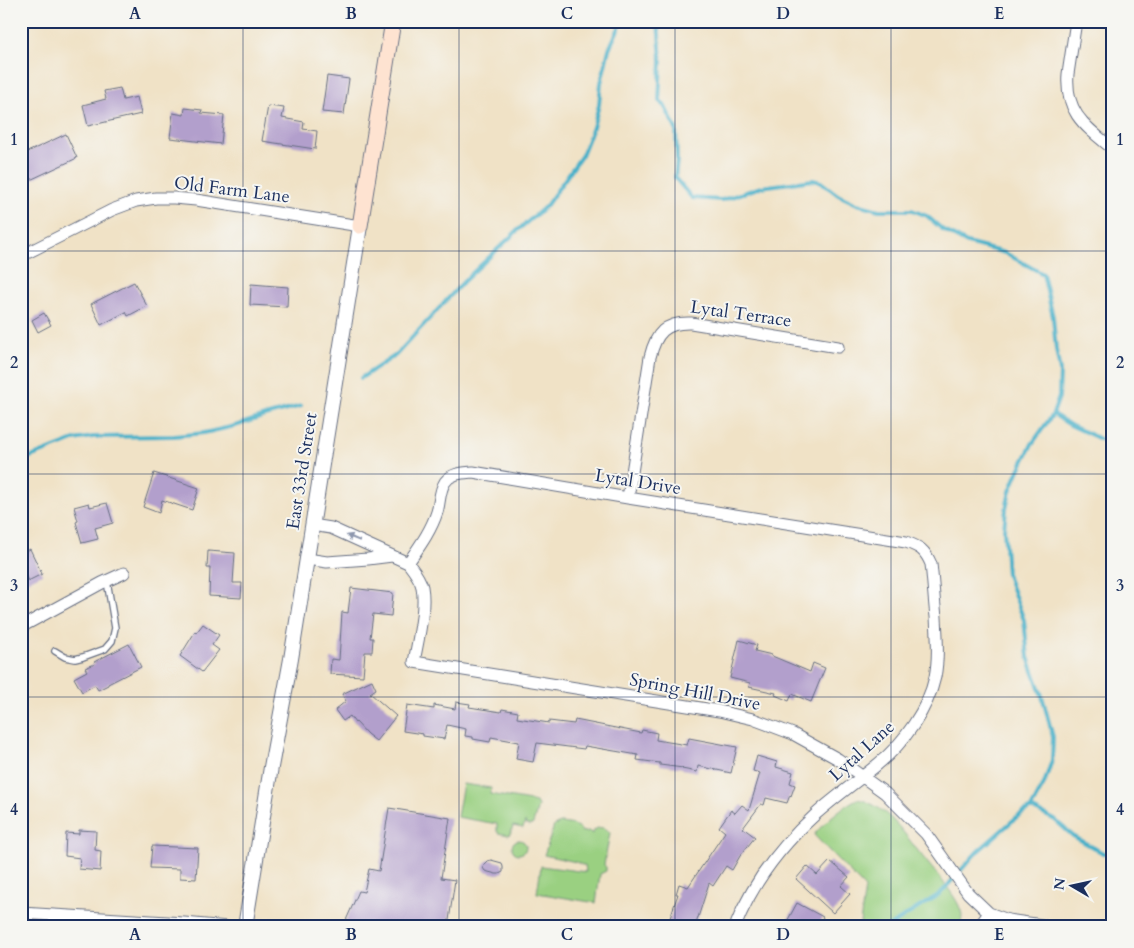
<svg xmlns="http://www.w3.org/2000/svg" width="1134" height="948" font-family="Cardo,serif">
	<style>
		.green { fill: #9ad081; stroke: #5a8070 }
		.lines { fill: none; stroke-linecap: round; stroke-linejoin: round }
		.stream { stroke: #4ab1c9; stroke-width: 4 }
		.building { fill: #b29fcc }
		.service-casing { stroke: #666e82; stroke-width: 8 }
		.minor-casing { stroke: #666e82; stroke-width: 13 }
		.tertiary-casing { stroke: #666e82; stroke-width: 16 }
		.secondary-casing { stroke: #666e82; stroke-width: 17 }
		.service { stroke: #fff; stroke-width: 5.5 }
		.minor { stroke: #fff; stroke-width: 11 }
		.tertiary { stroke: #fff; stroke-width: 14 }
		.secondary { stroke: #fee3d1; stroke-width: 15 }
		.oneway { fill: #8d97ae }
		.grid { fill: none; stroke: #1b2f5e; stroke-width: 1; stroke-opacity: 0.55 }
		.labels { text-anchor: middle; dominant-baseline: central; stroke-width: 4; stroke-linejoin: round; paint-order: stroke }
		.street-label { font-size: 18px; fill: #1b2f5e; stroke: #f6f6f2 }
		.neatline { fill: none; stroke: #1b2f5e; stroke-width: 2 }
		.grid-label { font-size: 16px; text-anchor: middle; font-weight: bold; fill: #1b2f5e }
	</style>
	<rect width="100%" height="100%" fill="#f6f6f2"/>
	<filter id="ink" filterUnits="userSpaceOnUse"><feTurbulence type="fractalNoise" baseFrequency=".02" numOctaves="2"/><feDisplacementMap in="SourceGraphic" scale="10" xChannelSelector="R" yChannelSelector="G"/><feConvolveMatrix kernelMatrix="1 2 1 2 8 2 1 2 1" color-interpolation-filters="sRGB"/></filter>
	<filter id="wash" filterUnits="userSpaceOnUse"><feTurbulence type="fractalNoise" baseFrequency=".0096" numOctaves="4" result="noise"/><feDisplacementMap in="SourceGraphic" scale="20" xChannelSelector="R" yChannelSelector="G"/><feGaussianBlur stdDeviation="1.12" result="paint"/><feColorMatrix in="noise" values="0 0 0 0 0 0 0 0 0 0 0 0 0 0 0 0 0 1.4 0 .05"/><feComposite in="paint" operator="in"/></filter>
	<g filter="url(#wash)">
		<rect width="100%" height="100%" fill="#f0e2c6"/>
		<path class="green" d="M463,784L491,788L490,794L536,802L538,806L533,824L530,826L525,824V822L523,828L513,826L511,833L509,835L498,833L497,831V824L457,817Z
			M857,799C870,801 881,809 891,818C903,830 912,844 923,857C933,870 957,896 961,911C963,916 961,922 960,927H869L860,923L865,888L814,835C823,823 844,805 857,799Z
			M560,823C568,824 579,824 582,832L589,831L592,834L594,830C600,826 606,827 610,833L604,865L606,867V871L600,874L596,903L537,893L541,866L586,872L585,865H582L576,862L544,855L554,826Z
			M512 847a7 7 0 1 1 14 0a7 7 0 1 1-14 0Z"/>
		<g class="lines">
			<path class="stream" d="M658,21L661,61L659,101L664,105L676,129L677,160L675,178L692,198L722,200L761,187L813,180L821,182L838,195L857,204L879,210H912L927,216L943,230L967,243L1005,253L1043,274L1053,317L1056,350L1060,371L1059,397L1053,414L1032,444L1018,472L1010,491L1006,509L1004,529L1007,575L1024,620L1028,657L1042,696L1053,737L1052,760L1044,784L1031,808L1018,816L977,852L940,894L888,927
				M361,378L396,355L465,280L518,230L546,206L582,155L593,127L599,105L601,83L609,49L622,21
				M1053,414L1070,425L1113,445
				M21,460L28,458L74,440L93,437L174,436L204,433L235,426L265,416L301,406
				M1031,808L1055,820L1073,836L1103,853L1113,856"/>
		</g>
		<g id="blocks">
			<path class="building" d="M327,76L349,79L344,114L322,112Z
				M120,88L123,100L137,97L141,114L88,126L83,105L106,99L104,91Z
				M268,106L284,108L282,118L304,122L303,129L317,131L315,149L262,141Z
				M185,108L202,110L201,113L224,115L221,144L170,138L173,113L184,115Z
				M66,134L77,158L28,181L21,167V155Z
				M134,282L147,306L128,316L126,312L101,325L91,304Z
				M251,284L288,287L287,307L250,305Z
				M44,313L51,325L38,332L32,320Z
				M154,473L199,488L192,510L162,500L159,513L143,507Z
				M89,503L90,507L107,503L113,523L95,528L98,539L82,543L76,522L78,521L74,507Z
				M30,549L42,574L28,581L21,567V554Z
				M208,551L235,553L233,583H242L241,598L209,596L210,568H207Z
				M351,588L393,593L391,616L373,614L370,638H373L372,652H365L363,676L330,674L331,659L339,660L342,612L348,613Z
				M203,624L219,635L212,645L219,650L202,672L180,656L195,632L196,633Z
				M739,640L757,645L755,651L772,655V656L810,672L813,663L825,668L811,702L792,694L789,701L775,695L776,693L749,687L750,683L730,678Z
				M129,644L141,667L108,684V685L98,690L95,685L82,692L74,678L87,671L85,668L95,664L94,662Z
				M372,680L376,689L370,693L396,716L376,741L367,734L356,722L355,723L350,716L343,721L335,710L346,701L342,694Z
				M456,702L470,704L469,707L501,712L502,709L518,712L517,718L549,723V721L574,724L575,720L641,733L642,730L657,733L656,740L687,745L689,738L737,747L731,773L698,766L697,772L682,769L683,768L660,765V763L637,760L638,755L585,746L584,749L537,743L533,762L516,759L519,742L491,737L490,742L473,739V737L465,736L466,729L447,725L444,739L423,736V734L403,731L407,705L434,709V705L455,709Z
				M757,756L777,762L776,767L793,772L790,783L795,785L791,796L790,795L787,803L766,798L764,805L761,804L743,828L755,837L740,856L732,870L726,866L713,886L709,883L695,927H667L678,894H676L679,884L688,887L725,832L719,827L731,810L735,813L742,805L749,810L760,773L753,771Z
				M389,808L450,818L441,878L455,880L448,927H343L359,891L364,892L369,869L379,871Z
				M79,830L96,831L95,850L101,851L100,871L79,869L80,858L65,856L66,833L79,834Z
				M152,846L198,848L196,879L180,878V869L150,868Z
				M491,860L502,863L503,867V872L499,874H496L485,871L483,868L484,864L487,861Z
				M830,861L849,877L841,886L850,894L833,913L796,879L807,866L817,875Z
				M797,903L823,917L818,927H784Z"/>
		</g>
	</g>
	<g filter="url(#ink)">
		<use href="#blocks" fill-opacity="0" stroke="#666e82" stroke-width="1"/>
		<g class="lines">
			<g class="service-casing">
				<path id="service" d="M55,651L65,657L75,659L83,657L105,649L112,641L115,628L107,581"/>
			</g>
			<g class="minor-casing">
				<path id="minor" d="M1076,21L1068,74C1065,113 1085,126 1113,149
					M21,256L112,210L136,201L156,198H174L196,200L360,226
					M628,498L650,357C656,333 665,322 691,323L838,347
					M312,525L331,528L408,563C414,571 420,578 422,587C426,608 418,640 414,662L719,711L753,719L793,734L838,759L885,793L926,834L968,893L989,913L1008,920L1042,925L1046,927
					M307,559L327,562L368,559L392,556
					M408,563C419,547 431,531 437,512C440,503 439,491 445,482C452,473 462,473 473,472L628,498L906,542C920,547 925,550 931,564C933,581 934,599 936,617C937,637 939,657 935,677C928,709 904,743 878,764C858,781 836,796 816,814C782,845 752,883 735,927
					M21,627L102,583L124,573
					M21,913L184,923L227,927
					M979,927L989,913"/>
			</g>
			<g class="tertiary-casing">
				<path id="tertiary" d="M245,927L271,767L291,659L360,226"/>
			</g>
			<g class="secondary-casing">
				<path id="secondary" d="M360,226L393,21"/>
			</g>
			<use href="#service" class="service"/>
			<use href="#minor" class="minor"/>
			<use href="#tertiary" class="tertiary"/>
			<use href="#secondary" class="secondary"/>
		</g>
		<defs><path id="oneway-solid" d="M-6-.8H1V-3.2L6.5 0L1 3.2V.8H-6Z" transform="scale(1.25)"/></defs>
		<use class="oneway" href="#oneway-solid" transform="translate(353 538) rotate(-157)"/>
	</g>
	<path class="grid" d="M243,21V927M459,21V927M675,21V927M891,21V927M21,251H1113M21,474H1113M21,697H1113"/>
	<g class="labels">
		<g class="street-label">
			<text transform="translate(232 190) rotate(7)">Old Farm Lane</text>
			<text transform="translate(741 314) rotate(8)">Lytal Terrace</text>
			<text transform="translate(302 471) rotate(-81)">East 33rd Street</text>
			<text transform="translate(638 482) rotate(9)">Lytal Drive</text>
			<text transform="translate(695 692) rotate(11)">Spring Hill Drive</text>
			<text transform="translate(862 751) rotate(-42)">Lytal Lane</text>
		</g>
	</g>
	<rect width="1134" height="948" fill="none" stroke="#f6f6f2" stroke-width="55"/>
	<g transform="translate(1072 886) rotate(279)" stroke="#f6f6f2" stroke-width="4" paint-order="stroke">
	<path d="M0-4L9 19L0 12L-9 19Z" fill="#1b2f5e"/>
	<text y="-8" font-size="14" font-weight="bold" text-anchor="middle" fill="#1b2f5e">N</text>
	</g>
	<rect x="28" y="28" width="1078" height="892" class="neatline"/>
	<g class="grid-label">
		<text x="135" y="19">A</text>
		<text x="351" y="19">B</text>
		<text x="567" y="19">C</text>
		<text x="783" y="19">D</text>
		<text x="999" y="19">E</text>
		<text x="14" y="145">1</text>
		<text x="1120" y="145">1</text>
		<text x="14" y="368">2</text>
		<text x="1120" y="368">2</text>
		<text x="14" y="591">3</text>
		<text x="1120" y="591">3</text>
		<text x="14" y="815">4</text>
		<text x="1120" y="815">4</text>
		<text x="135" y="940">A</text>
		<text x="351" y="940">B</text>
		<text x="567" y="940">C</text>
		<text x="783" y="940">D</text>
		<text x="999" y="940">E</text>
	</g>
</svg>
